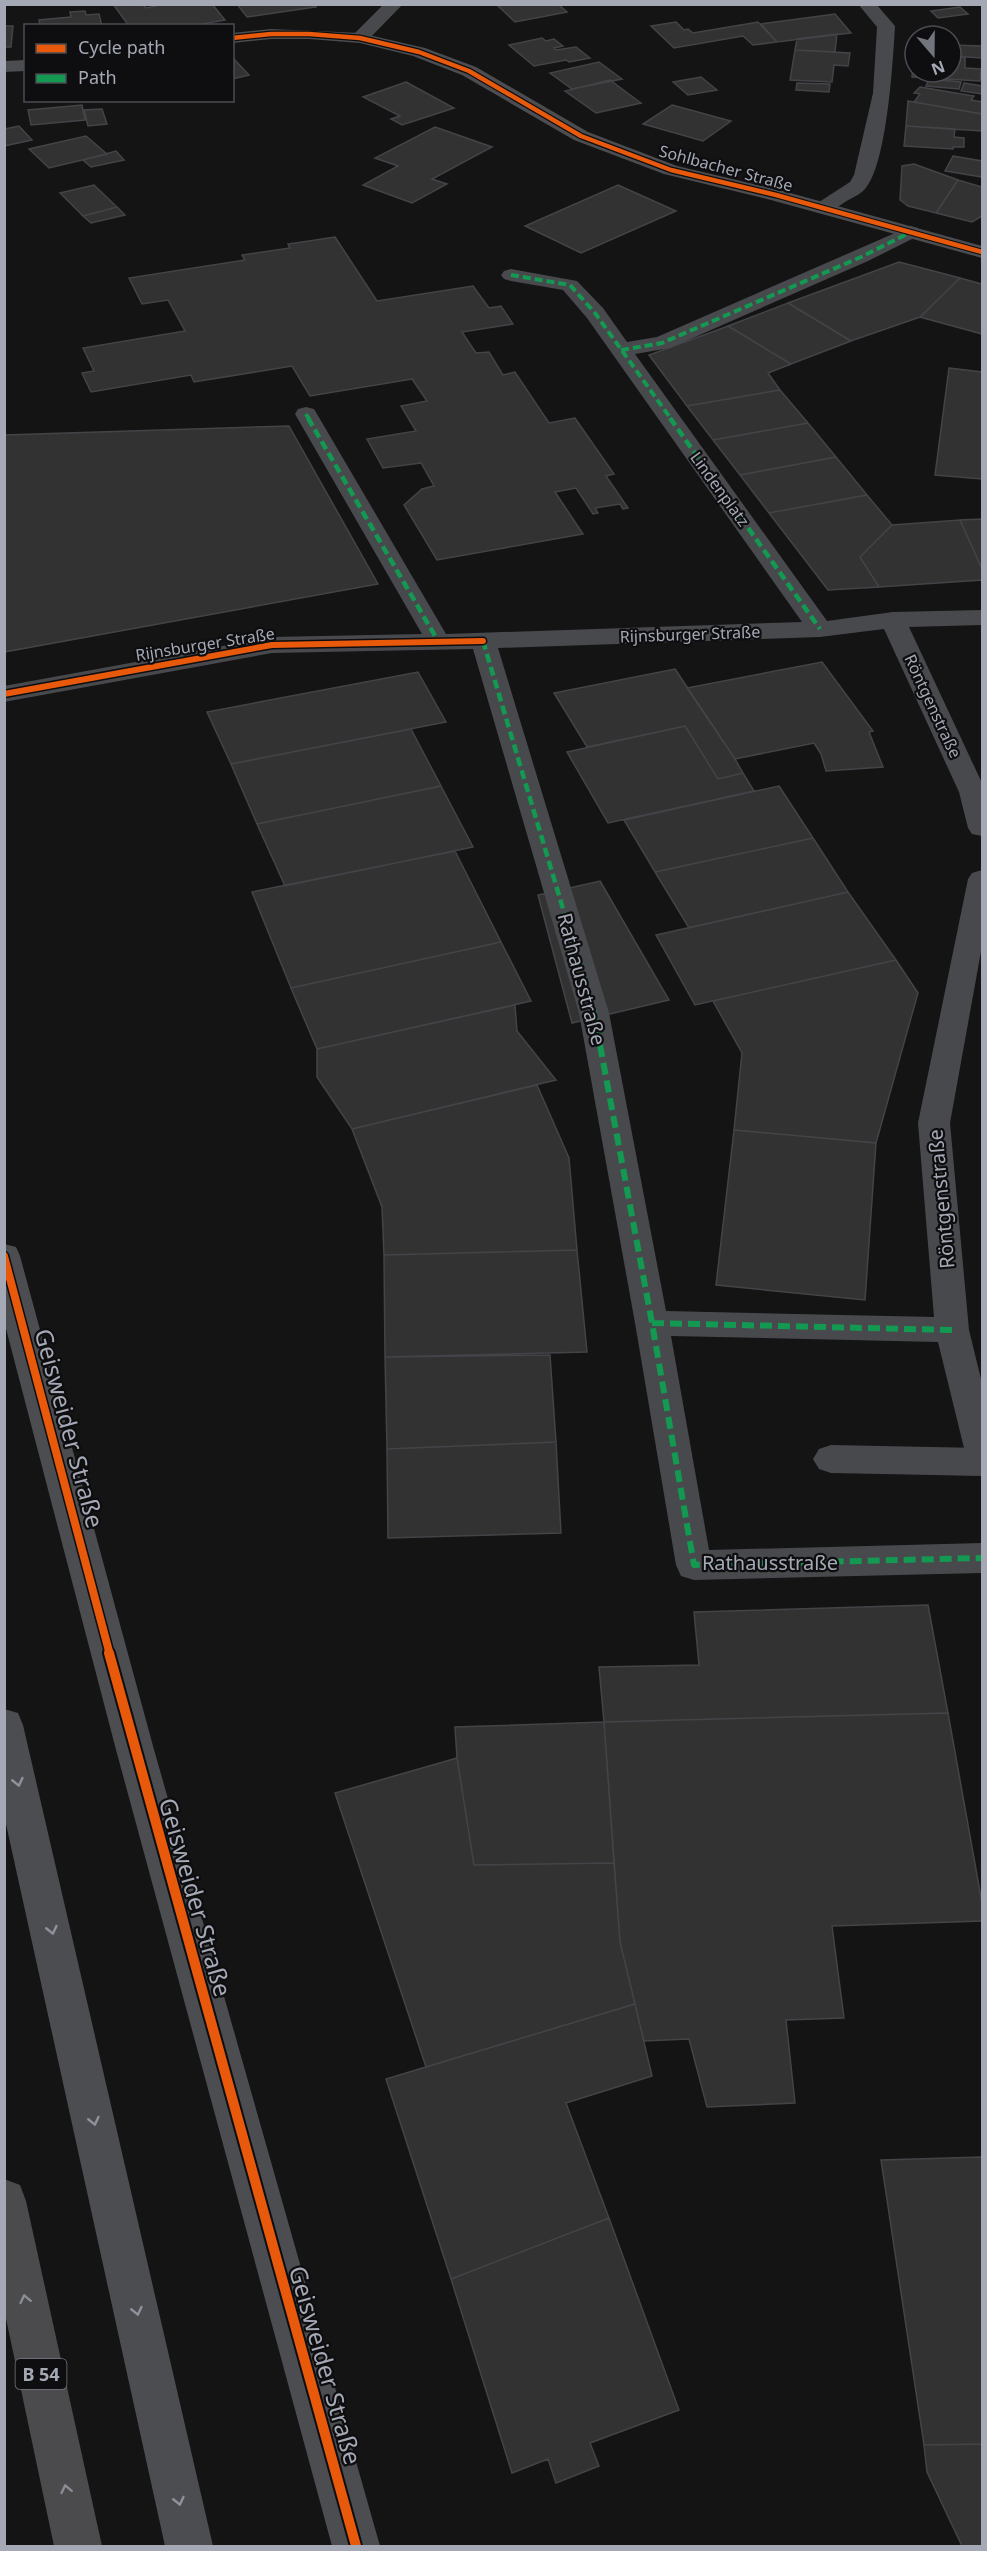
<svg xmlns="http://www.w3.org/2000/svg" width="987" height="2551" font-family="'Noto Sans',sans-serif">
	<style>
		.building { fill: #323233; stroke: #434448; stroke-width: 1.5 }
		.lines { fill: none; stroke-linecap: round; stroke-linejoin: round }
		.lane { fill: #48494d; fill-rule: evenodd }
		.street { fill: #48494d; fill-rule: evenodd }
		.secondary { fill: #4c4d51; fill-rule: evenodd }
		.highway { fill: #4b4b4e; fill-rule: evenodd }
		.quiet-far2 { stroke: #139951; stroke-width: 4; stroke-dasharray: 8 4; stroke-linecap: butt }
		.quiet-far1 { stroke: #139951; stroke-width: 4.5; stroke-dasharray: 9 4.5; stroke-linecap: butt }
		.quiet { stroke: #139951; stroke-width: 6; stroke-dasharray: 12 6; stroke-linecap: butt }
		.cycleway-far3-casing { stroke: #0e0e10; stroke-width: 7 }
		.cycleway-far2-casing { stroke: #0e0e10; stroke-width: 9 }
		.cycleway-far1-casing { stroke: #0e0e10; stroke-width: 11 }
		.cycleway-casing { stroke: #0e0e10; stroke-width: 14 }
		.cycleway-far3 { stroke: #e8590c; stroke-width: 4.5 }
		.cycleway-far2 { stroke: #e8590c; stroke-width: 6 }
		.cycleway-far1 { stroke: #e8590c; stroke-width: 8 }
		.cycleway { stroke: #e8590c; stroke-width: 10 }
		.oneway { stroke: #8f929c }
		.oneway2 { stroke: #8a8d96 }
		.labels { text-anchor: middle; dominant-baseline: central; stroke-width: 4.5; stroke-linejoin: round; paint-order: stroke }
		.far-street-label { font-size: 16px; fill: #a5a9b5; stroke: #0e0e10 }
		.shield { fill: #0e0e10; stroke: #787a84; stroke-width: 1.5 }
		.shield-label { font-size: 18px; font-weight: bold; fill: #a5a9b5 }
		.street-label { font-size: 20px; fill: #a5a9b5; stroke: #0e0e10 }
		.near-street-label { font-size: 24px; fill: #a5a9b5; stroke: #0e0e10 }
	</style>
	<rect width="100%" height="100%" fill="#141414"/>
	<path class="building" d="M113,4H143L146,8L165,4H212L225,20L192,26H129Z
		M237,4H314L316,7L247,17Z
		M496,4H558L567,12L515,22Z
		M960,7L968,14L938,18L931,11Z
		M85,11L86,15L99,14L102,26H40L39,20L71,17L70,12Z
		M835,14L851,33L777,42L761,24Z
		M676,22L684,30L688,29L693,33L758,22L777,42L753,45L743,36L674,48L651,26Z
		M4,26H13L11,47H4Z
		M837,34L835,52L795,50L797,39Z
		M542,38L546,41L554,39L563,46L554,48L556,50L576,47L590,58L569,62L566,60L534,66L509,45Z
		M951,45L982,46V58L951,56Z
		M795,50L850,53L848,66L834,65L832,82L790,80Z
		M914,54L915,72H951V56L965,57V68L981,69L980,81L912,77Z
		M232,57L249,75L232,79Z
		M599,62L622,79L572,89L550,73Z
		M701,77L717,90L688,95L673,82Z
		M929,79L961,82L959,89L926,86Z
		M610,80L641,103L596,113L565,91Z
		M406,82L454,108L402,125L391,119L400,116L363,97Z
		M797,83L830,84L829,92L796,90Z
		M964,83L982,86V94L961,91Z
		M920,87L974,96L971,100L982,102V114L914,102L920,94L914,93Z
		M908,101L982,114V131L906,126Z
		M82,105L85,120L31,125L28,110Z
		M672,105L731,121L703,141L643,124Z
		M102,109L107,124L88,126L84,110Z
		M19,126L32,140L4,146V129Z
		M906,126L955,129L954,137L964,138V147H953V149L904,146Z
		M435,127L492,147L432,179L447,184L412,203L363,185L398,166L375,158Z
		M86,136L107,154L49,168L29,149Z
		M116,151L124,160L91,167L83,160Z
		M953,156L982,161V177L945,171Z
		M914,164L958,180L936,213L908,206L900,200L902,166Z
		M958,180L982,187V216L972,222L936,213Z
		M94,185L117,207L83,216L60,193Z
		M618,185L676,211L581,253L525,226Z
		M117,207L125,215L91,223L83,216Z
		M335,237L377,301L473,286L489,308L501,306L513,324L462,332L476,353L489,352L503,375L515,372L549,423L575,418L614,474L606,476L628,508L623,509L620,504L595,508L598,513L593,514L576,488L555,492L583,534L437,560L404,505L422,489L434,486L421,463L383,468L367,439L416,431L401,406L427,401L412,379L310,396L292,366L194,382L191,375L91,392L82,373L94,371L83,348L185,331L168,300L142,304L129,278L245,260L242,255L290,248L288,244Z
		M899,262L960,278L920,317L851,341L788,303Z
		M960,278L982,284V334L920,317Z
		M788,303L851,341L791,364L728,326Z
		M728,326L791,364L768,373L780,390L687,406L649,355Z
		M949,368L982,372V479L935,475Z
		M780,390L808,423L713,440L687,406Z
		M808,423L836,457L740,475L713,440Z
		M289,426L378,584L4,652V435Z
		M836,457L867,495L769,513L740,475Z
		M867,495L892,525L860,557L879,587L828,590L769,513Z
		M982,519V569L960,520Z
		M960,520L982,569V580L879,587L860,557L892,525Z
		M822,662L873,731L869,732L883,767L826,771L821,754L814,743L735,759L687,688Z
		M675,669L735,759L743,773L718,779L685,726L587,747L554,693Z
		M418,672L446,722L231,764L207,712Z
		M685,726L718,779L743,773L754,791L608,823L567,752Z
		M411,729L441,786L257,824L231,764Z
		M441,786L473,847L285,886L257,824Z
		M779,786L813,838L655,872L624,820Z
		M813,838L848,892L689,928L655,872Z
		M455,851L501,942L291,988L252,892Z
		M600,881L669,1000L572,1023L538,895Z
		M848,892L896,960L695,1005L656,935Z
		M501,942L531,1001L317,1049L291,988Z
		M896,960L918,993L876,1143L734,1130L742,1053L713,1001Z
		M515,1005L517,1031L556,1080L352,1129L317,1077V1049Z
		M537,1085L569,1158L577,1250L384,1255L382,1207L352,1129Z
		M734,1130L876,1143L865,1300L716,1285Z
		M577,1250L587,1352L385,1357L384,1255Z
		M550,1355L556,1442L387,1449L385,1357Z
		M556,1442L561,1533L388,1538L387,1449Z
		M928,1605L948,1713L604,1722L599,1667L699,1665L694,1612Z
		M948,1713L982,1903V1921L832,1926L844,2018L786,2020L795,2103L707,2107L689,2039L644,2041L620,1942L604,1722Z
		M604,1722L614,1863L474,1865L457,1758L455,1727Z
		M457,1758L474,1865L614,1863L620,1942L635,2004L426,2067L335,1793Z
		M635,2004L652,2076L566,2103L609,2218L451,2279L386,2079Z
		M982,2157V2444L924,2445L881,2160Z
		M609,2218L679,2410L590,2443L599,2466L556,2483L548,2459L512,2473L451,2279Z
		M982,2444V2546H962L927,2472L924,2445Z"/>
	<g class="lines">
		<path class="lane" d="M831,1445L982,1448V1476L831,1473L819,1469L813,1459L819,1449Z"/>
		<path class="street" d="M384,4H403L366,42H354L351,38L354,34Z
			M858,4H876L895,26C893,61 887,165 865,189C860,195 851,198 845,202C835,209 828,215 816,212L813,208L816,204L850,182L854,175L873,93L877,27Z
			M911,226L918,228L921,232L918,236L868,261L670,348L635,354L827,621L893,612L982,610V625L909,627L982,783V836L972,834L968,828L959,792L884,629L820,637L498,648L609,1013L666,1311L934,1317L918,1123L968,879L972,873L982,870V946L950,1123L969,1330L982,1383V1462L970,1458L964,1448L938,1342L671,1336L709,1550L982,1543V1573L694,1580L681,1576L676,1565L635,1323L579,1013L473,649L272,653L4,702V686L272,637L422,634L295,414L298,409L306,407L314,409L317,414L446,634L802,622L587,318L563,290L511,281L504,279L501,275L504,271L511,269L577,281L603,308L627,342L657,337Z"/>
		<path class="secondary" d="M271,29L360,33L425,48L476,67L588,132L677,166L783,191L982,246V258L771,200L664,174L574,140L462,75L413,56L360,43L309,39H271L232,43V33Z
			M26,60V71L4,72V61Z
			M4,1244L16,1247L20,1256L153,1746L380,2546H332L115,1746L4,1321Z
			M4,1709L18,1713L23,1725L213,2546H165L4,1815Z"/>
		<path class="highway" d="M4,2179L20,2185L26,2201L102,2546H54L4,2309Z"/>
		<path class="quiet-far2" d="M511,275L570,285L595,313L671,419
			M621,350L662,343L861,257L911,232
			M306,414L309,419"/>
		<path class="quiet-far1" d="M308,418L438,641
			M670,418L820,629
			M483,641L578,959"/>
		<path class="quiet" d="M578,958L594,1013L652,1323L694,1565L982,1558
			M652,1323L952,1330"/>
		<g class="cycleway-far3-casing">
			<path id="cycleway-far3" d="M232,38L271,34H309L360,38L419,52L469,71L581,136L671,170L776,195L982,252"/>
		</g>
		<g class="cycleway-far2-casing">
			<path id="cycleway-far2" d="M4,694L272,645L483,641"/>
		</g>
		<g class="cycleway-far1-casing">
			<path id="cycleway-far1" d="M4,1256L110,1655"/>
		</g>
		<g class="cycleway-casing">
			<path id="cycleway" d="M109,1653L356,2546"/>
		</g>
		<use href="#cycleway-far3" class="cycleway-far3"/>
		<use href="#cycleway-far2" class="cycleway-far2"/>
		<use href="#cycleway-far1" class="cycleway-far1"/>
		<use href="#cycleway" class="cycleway"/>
	</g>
	<defs><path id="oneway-chevron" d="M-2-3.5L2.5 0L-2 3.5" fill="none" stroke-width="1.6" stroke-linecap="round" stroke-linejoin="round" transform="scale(1.5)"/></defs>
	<g class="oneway">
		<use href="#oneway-chevron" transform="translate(18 1782) rotate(77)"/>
		<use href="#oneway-chevron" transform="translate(52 1930) rotate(77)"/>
		<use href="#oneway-chevron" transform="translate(94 2121) rotate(77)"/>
		<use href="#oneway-chevron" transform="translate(137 2311) rotate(77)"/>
		<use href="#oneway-chevron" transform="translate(179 2501) rotate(77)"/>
	</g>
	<g class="oneway2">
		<use href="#oneway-chevron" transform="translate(25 2299) rotate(-102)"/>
		<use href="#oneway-chevron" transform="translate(66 2489) rotate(-102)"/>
	</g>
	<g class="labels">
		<g class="far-street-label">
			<text transform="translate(726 168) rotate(15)">Sohlbacher Straße</text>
			<text transform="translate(720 489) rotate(54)">Lindenplatz</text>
			<text transform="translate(690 634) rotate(-2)">Rijnsburger Straße</text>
			<text transform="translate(205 644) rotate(-9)">Rijnsburger Straße</text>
			<text transform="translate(933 706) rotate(65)">Röntgenstraße</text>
		</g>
		<rect class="shield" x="15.5" y="2359" width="51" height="30" rx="4.5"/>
		<g class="shield-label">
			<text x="41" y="2374">B 54</text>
		</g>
		<g class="street-label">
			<text transform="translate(582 979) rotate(75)">Rathausstraße</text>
			<text transform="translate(941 1199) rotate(-95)">Röntgenstraße</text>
			<text x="770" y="1562">Rathausstraße</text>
		</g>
		<g class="near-street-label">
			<text transform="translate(70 1428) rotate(75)">Geisweider Straße</text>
			<text transform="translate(196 1897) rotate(74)">Geisweider Straße</text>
			<text transform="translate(326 2365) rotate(74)">Geisweider Straße</text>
		</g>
	</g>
	<rect width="987" height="2551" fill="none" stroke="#a5a9b5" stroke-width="12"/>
	<rect x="24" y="24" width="210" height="78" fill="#0e0e10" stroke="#4a4c52" stroke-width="1.5"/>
	<rect x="36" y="44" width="30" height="9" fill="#e8590c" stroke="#4a4c52" stroke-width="1.5"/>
	<text x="78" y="54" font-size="18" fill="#a5a9b5">Cycle path</text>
	<rect x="36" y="74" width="30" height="9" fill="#139951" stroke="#4a4c52" stroke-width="1.5"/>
	<text x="78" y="84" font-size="18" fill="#a5a9b5">Path</text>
	<g transform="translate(933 54) rotate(160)"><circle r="28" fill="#0e0e10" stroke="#4a4c52" stroke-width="1.5"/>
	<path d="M0-4.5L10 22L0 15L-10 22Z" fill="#72757d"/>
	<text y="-9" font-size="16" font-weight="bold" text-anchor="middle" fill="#a5a9b5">N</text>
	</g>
</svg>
